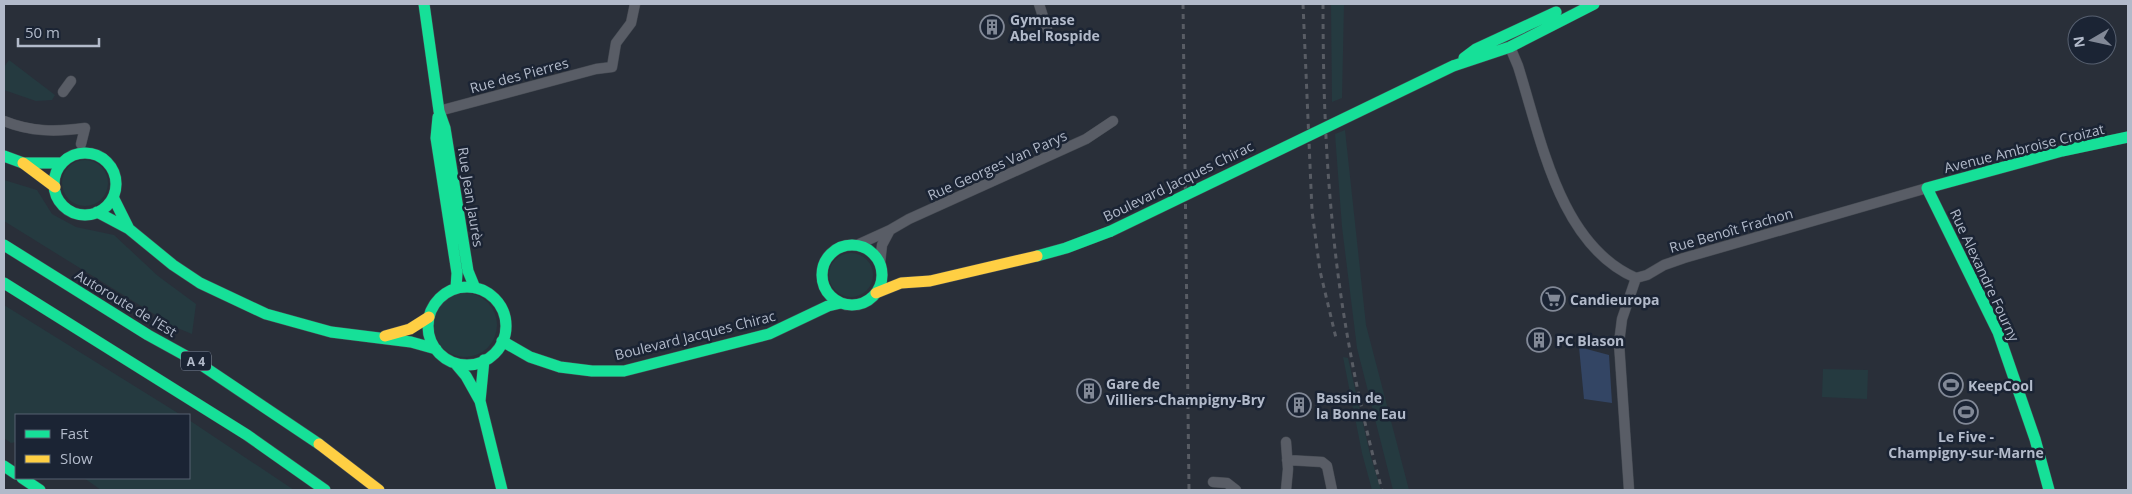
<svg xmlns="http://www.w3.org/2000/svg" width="2132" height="494" font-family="'Open Sans',sans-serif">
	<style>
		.green { fill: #253a40 }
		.water { fill: #334564 }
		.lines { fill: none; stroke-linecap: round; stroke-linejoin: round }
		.street-casing { stroke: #454a52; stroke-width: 11 }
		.fast-casing { stroke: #454a52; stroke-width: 12 }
		.slow-casing { stroke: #454a52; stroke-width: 12 }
		.street { stroke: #595d66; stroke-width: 10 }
		.fast { stroke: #16e098; stroke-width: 11 }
		.slow { stroke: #ffcf43; stroke-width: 11 }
		.rail { stroke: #585c64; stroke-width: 3; stroke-dasharray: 5 5; stroke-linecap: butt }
		.fast-bridge-casing { stroke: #454a52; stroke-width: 12; stroke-linecap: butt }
		.fast-bridge { stroke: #16e098; stroke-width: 11 }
		.labels { text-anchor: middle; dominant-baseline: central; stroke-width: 5; stroke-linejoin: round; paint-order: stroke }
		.shield { fill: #1b2434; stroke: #858d9d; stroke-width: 1 }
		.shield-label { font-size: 12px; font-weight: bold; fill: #b2baca }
		.poi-label { font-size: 14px; font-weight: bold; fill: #b2baca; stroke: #1b2434; text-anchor: start }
		.street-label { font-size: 14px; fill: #b2baca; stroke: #1b2434 }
	</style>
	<rect width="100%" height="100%" fill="#292f39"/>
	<path class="green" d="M1331,4H1344L1342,98L1332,102Z
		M9,60L55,95L52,100L36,101L4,90V67Z
		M1345,130L1366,325L1409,490H1393L1357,348L1342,227L1335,134Z
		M62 183a23 23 0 1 1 46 0a23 23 0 1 1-46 0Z
		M4,180L37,190L52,214L76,227L114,235L158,276L196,304L192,334L175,327L4,221Z
		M829 275a22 22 0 1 1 44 0a22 22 0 1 1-44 0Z
		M433 325a32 32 0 1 1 64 0a32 32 0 1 1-64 0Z
		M4,305L181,415H16V442L11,443L4,438Z
		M1343,357L1348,358L1370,454L1381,490H1372L1362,453Z
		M1823,369L1868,370L1867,399L1822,397Z
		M189,420L294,490H101L84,478H189Z"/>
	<path class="water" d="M1579,347L1609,355L1612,403L1584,399Z"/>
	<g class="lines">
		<g class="street-casing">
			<path id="street" d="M1039,4L1047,29
				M1510,47L1518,66C1541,138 1559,245 1636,278
				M63,92L71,81
				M439,111L596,69L612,67L616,43L631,23L635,4
				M4,121C31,132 56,132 85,128L81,144
				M857,245L890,230L909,219L1086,139L1113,121
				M880,263L882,245L890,230
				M1636,278L1647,275L1664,265L1684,258L1927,188
				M1287,460L1322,462L1327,466L1332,490
				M1213,482L1227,483L1236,490
				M1286,490L1288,469L1286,442
				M1629,490L1619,343L1622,319L1636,278"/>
		</g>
		<g class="fast-casing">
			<path id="fast" d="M424,4L439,111L445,128L468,271L475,288
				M1464,58L1476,49L1556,12
				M1453,66L1510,47L1594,4
				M438,117L436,138L457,273L456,288
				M54 184a31 31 0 1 1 62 0a31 31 0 1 1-62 0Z
				M4,156L23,163H62
				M113,197L129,229
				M97,212L129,229L173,265L200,283L266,314L331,332L411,342L436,349
				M4,245L148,335L197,362L319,444
				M822 275a30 30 0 1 1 60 0a30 30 0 1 1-60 0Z
				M1037,256L1066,248L1111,231
				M4,283L247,435L325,490
				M428 326a39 39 0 1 1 78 0a39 39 0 1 1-78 0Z
				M502,341L530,357L560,367L592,371H624L769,334L828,306L841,303
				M455,363L466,376L480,401L502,490
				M480,401L484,360
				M4,466L16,474
				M22,478L40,490
				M2049,490L2035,439L1998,332L1927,188L2062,151L2128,137"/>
		</g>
		<g class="slow-casing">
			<path id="slow" d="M23,163L55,187
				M876,293L901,283L930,281L1037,256
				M385,336L410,329L429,317
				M319,444L379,490"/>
		</g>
		<use href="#street" class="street"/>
		<use href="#fast" class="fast"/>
		<use href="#slow" class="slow"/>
		<path class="rail" d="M1183,4L1189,490
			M1303,4L1312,211L1320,271L1336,338
			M1323,4C1323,76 1325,147 1332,219C1340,311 1358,402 1382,490"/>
		<g class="fast-bridge-casing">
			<path id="fast-bridge" d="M1111,231L1453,66"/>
		</g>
		<use href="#fast-bridge" class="fast-bridge"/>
	</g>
	<defs>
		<g id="building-ring" transform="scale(1.25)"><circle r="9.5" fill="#1b2434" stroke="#828997" stroke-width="1.5"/><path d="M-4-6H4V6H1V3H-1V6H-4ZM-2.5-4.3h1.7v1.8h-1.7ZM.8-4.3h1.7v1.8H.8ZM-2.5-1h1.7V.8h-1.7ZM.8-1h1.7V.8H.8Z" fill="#828997"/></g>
		<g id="supermarket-ring" transform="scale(1.25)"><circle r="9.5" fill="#1b2434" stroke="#828997" stroke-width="1.5"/><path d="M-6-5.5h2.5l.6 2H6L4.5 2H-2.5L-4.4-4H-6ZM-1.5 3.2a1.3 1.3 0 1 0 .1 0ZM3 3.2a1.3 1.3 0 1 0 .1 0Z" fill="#828997"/></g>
		<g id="stadium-ring" transform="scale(1.25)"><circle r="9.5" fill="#1b2434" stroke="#828997" stroke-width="1.5"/><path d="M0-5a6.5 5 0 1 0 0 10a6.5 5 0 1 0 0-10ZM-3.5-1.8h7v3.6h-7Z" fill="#828997"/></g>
	</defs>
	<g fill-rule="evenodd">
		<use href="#building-ring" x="992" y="27"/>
		<use href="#supermarket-ring" x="1553" y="299"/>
		<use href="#building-ring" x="1539" y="340"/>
		<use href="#stadium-ring" x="1951" y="385"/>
		<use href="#building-ring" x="1089" y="391"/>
		<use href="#building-ring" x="1299" y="405"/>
		<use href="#stadium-ring" x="1966" y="412"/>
	</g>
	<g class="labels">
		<rect class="shield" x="181" y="351.5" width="30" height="19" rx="4"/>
		<g class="shield-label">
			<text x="196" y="361">A 4</text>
		</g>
		<g class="poi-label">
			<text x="1010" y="19">Gymnase<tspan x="1010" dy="16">Abel Rospide</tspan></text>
			<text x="1570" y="299">Candieuropa</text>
			<text x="1556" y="340">PC Blason</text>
			<text x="1106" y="383">Gare de<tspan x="1106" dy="16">Villiers-Champigny-Bry</tspan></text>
			<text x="1968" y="385">KeepCool</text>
			<text x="1316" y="397">Bassin de<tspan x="1316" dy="16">la Bonne Eau</tspan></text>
			<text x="1966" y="436" text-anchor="middle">Le Five -<tspan x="1966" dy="16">Champigny-sur-Marne</tspan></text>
		</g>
		<g class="street-label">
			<text transform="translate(519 75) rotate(-15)">Rue des Pierres</text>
			<text transform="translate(2024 148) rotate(-14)">Avenue Ambroise Croizat</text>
			<text transform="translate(997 165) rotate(-24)">Rue Georges Van Parys</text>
			<text transform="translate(1178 181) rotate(-26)">Boulevard Jacques Chirac</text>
			<text transform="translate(471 197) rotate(81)">Rue Jean Jaurès</text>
			<text transform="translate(1731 230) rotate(-16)">Rue Benoît Frachon</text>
			<text transform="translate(1985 275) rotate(65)">Rue Alexandre Fourny</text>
			<text transform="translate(126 303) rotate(31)">Autoroute de l’Est</text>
			<text transform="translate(695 335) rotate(-14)">Boulevard Jacques Chirac</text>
		</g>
	</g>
	<rect width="2132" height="494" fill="none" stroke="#b2baca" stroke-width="10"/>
	<rect x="15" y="414" width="175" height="65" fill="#1b2434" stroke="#576070"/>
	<rect x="25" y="430" width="25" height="8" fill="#16e098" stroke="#576070"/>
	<text x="60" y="439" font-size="15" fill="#b2baca">Fast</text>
	<rect x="25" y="455" width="25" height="8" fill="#ffcf43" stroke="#576070"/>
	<text x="60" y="464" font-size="15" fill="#b2baca">Slow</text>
	<g transform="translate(2092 40) rotate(261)"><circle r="24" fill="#1b2434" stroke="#576070"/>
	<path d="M0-4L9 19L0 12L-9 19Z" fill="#828997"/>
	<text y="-8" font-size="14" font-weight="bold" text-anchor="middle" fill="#b2baca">N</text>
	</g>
	<path d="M18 38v8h81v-8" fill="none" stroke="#b2baca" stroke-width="2.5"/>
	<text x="25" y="38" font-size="15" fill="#b2baca" stroke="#1b2434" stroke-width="4" paint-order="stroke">50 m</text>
</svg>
